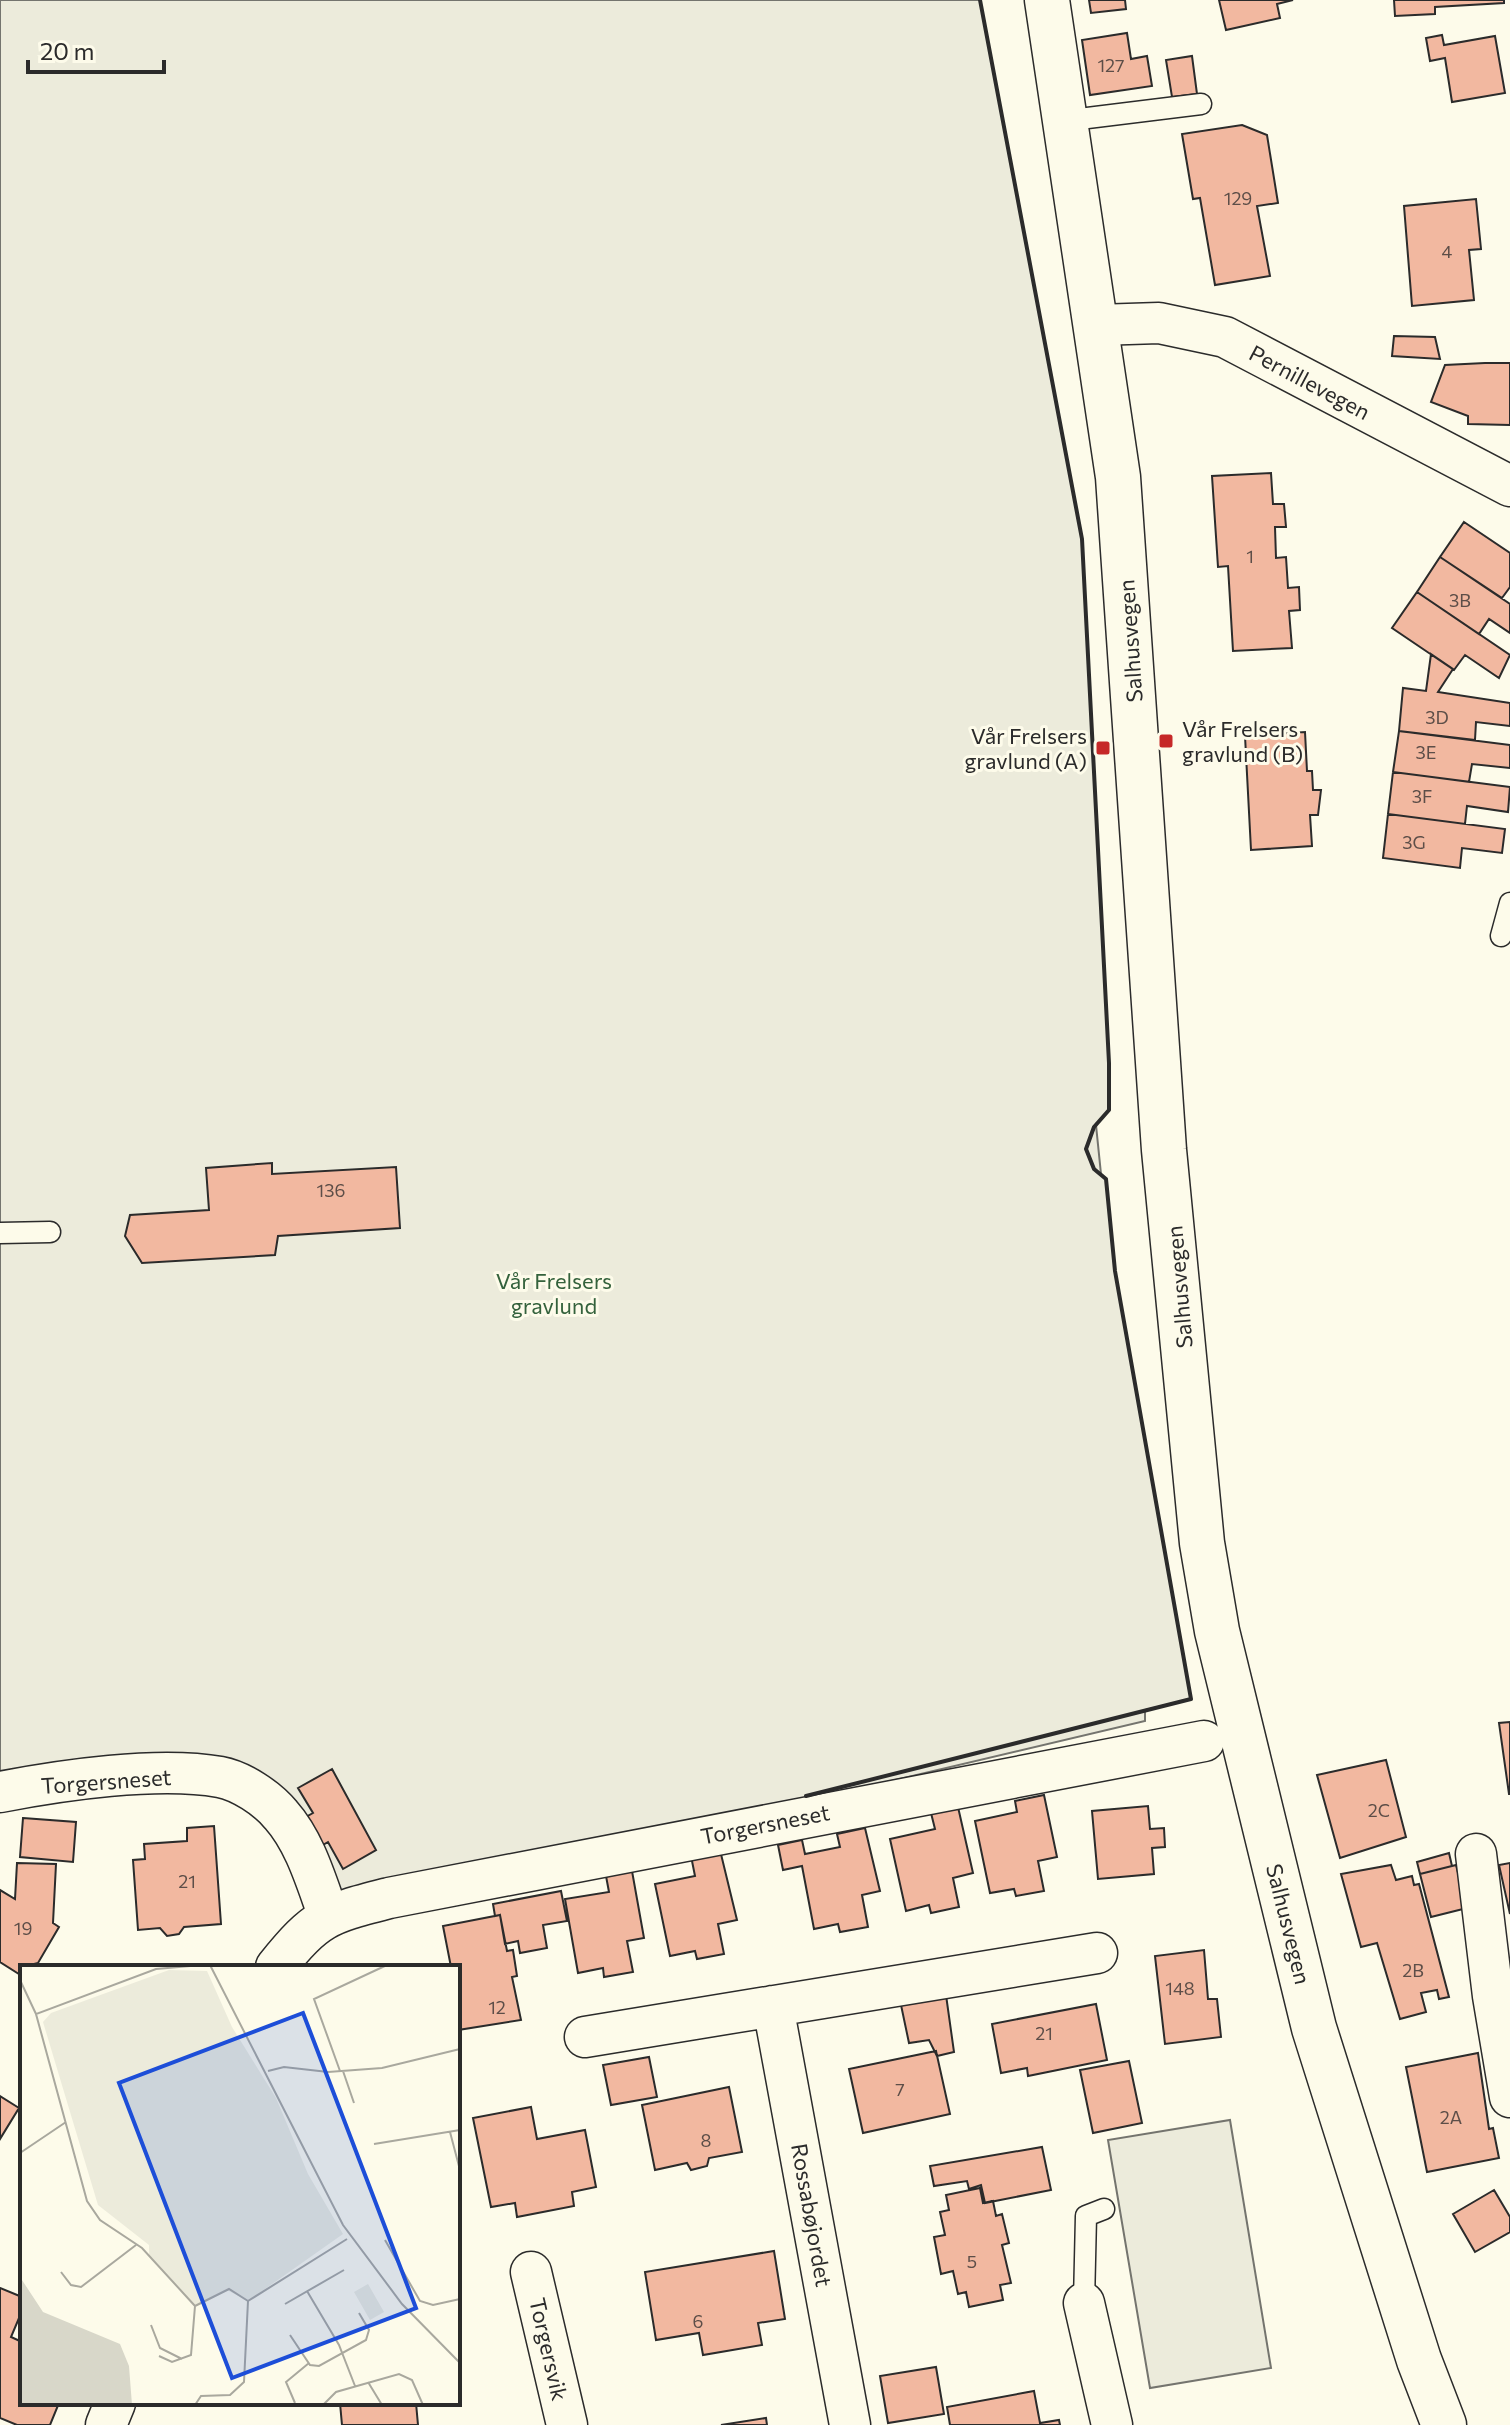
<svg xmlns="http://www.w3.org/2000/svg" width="1510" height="2425" font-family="Commissioner,sans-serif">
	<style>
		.green { fill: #ecebdb; stroke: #74746e; stroke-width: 2 }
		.building { fill: #f2b8a0; stroke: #2b2b2b; stroke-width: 2 }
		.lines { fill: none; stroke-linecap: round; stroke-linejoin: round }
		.lane-casing { stroke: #2b2b2b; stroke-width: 23 }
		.street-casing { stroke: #2b2b2b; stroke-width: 43 }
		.secondary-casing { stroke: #2b2b2b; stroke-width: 47 }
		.lane { stroke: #fdfbea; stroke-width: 20 }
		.street { stroke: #fdfbea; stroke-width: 40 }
		.secondary { stroke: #fdfbea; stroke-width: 44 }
		.wall { stroke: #2b2b2b; stroke-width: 4 }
		.poi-dot { fill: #c62828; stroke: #fdfbea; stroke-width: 3 }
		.labels { text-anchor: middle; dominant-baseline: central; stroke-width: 6; stroke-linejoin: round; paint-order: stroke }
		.number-label { font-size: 18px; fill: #5d4e48 }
		.street-label { font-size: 22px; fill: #2b2b2b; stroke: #fdfbea }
		.poi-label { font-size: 22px; fill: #2b2b2b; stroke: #fdfbea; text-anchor: start }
		.park-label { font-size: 22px; fill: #34623c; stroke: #fdfbea }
		.inset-road { fill: none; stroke: #a9a89e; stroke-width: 2 }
		.view { fill: #1d4ed8; fill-opacity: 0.15; stroke: #1d4ed8; stroke-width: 4 }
		.inset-edge { fill: none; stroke: #2b2b2b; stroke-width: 4 }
	</style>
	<rect width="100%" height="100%" fill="#fdfbea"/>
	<path class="green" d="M0,0H980L1082,539L1109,1063V1110L1096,1125L1101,1174L1106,1179L1115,1272L1191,1699L1145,1710V1721L328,1914L304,1850L209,1776L0,1792Z
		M1230,2120L1271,2368L1150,2388L1108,2140Z"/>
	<path class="building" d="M1089,0H1125L1126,9L1091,13Z
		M1219,0H1293L1277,4L1280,18L1226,30Z
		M1394,0H1504V3L1435,7V14L1395,16Z
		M1127,33L1131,59L1147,56L1152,86L1090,95L1082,40Z
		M1442,35L1444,45L1495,36L1505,93L1452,102L1445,58L1430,61L1426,38Z
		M1192,56L1197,94L1172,97L1166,60Z
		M1242,125L1267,135L1278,203L1257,206L1270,276L1215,285L1200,198L1193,199L1182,134Z
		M1476,199L1481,249L1469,250L1474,300L1412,306L1404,206Z
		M1394,336L1435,337L1440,359L1392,356Z
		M1485,363H1510V425L1468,424V416L1431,402L1445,365Z
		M1271,473L1273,504H1284L1286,527H1275L1276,558L1286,557L1288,588L1299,587L1300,610L1289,611L1292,648L1233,651L1228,566L1218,567L1212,476Z
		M1464,522L1510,553V587L1502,598L1440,557Z
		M1440,557L1510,604V633L1489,619L1479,634L1417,592Z
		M1417,592L1510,655L1499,678L1465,655L1454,670L1392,628Z
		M1431,654L1453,669L1438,692L1510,703V726L1476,722L1475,740L1399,731L1403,688L1426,691Z
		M1399,731L1510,745V768L1472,764L1469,782L1393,772Z
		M1305,732L1307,771H1312L1313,790H1321L1318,815H1310L1312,846L1251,850L1245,736Z
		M1393,772L1510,787L1508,812L1467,806L1465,824L1388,814Z
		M1388,814L1505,829L1502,853L1462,848L1460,868L1383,858Z
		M272,1163V1174L396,1167L400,1228L278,1236L275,1255L142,1263L125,1236L130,1215L209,1210L206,1168Z
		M1510,1722V1794H1509L1499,1723Z
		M1386,1760L1406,1837L1340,1858L1317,1775Z
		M332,1769L376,1850L343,1869L328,1842L321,1846L306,1817L313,1813L298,1788Z
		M1044,1795L1057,1857L1038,1861L1044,1891L1016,1896L1014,1889L990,1893L975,1821L1017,1812L1015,1801Z
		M1148,1806L1150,1829L1164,1828L1165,1847L1152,1848L1154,1874L1098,1879L1092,1811Z
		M958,1807L973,1873L953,1878L959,1907L931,1913L929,1905L906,1911L890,1839L935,1829L931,1813Z
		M23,1818L76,1822L73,1862L20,1857Z
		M214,1826L221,1924L184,1927L179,1934L167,1936L160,1928L138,1930L133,1860L145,1859L144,1844L187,1841V1828Z
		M865,1828L880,1891L862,1895L868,1927L840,1932L838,1924L814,1929L802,1866L783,1870L778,1845L802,1840L805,1854L840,1847L837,1834Z
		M720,1850L737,1920L718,1924L724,1954L697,1959L695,1951L670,1956L655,1884L695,1876L691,1856Z
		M1449,1853L1452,1866L1420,1874L1417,1862Z
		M17,1863L56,1864L53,1923L59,1927L38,1963L22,1967V1976L0,1962V1890L15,1899Z
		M1510,1863V1914L1499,1865Z
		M1391,1865L1396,1880L1412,1876L1414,1885L1419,1884L1449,1997L1439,1999L1437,1990L1421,1993L1426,2012L1400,2019L1377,1943L1361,1947L1341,1874Z
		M1456,1865L1467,1908L1431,1917L1420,1874Z
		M632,1871L644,1938L627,1941L633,1972L604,1977L603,1968L578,1973L565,1899L609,1892L606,1876Z
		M561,1891L567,1921L543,1925L547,1948L520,1953L518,1941L505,1944L500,1915L495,1916L493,1904Z
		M500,1915L507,1951L513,1950L517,1976L512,1977L521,2020L458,2030V1967H451L443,1926Z
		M1204,1950L1208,1999H1217L1221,2037L1165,2044L1155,1956Z
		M946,1995L954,2052L937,2056L929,2040L909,2043L901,2005Z
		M1096,2004L1107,2060L1028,2076L1027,2068L1001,2073L992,2024Z
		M936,2051L950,2114L863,2133L849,2069Z
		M1478,2053L1489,2129L1493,2128L1499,2158L1427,2172L1406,2067Z
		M649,2057L657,2097L611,2105L603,2065Z
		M1129,2061L1142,2123L1093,2133L1080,2070Z
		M729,2087L742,2152L709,2158L707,2166L691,2170L687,2163L655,2170L642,2105Z
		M0,2096L19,2108L0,2139Z
		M531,2107L537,2139L585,2130L596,2187L572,2192L574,2206L517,2217L515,2203L491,2207L473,2118Z
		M1042,2147L1051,2190L985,2203L981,2185L969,2189L967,2181L934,2186L930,2166Z
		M980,2188L983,2203L993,2201L996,2216L1002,2214L1009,2243L1002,2245L1011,2283L1000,2285L1003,2300L969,2307L966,2292L958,2294L953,2271L941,2274L934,2237L945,2235L940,2212L949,2210L946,2195Z
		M1494,2190L1510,2217V2232L1475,2252L1453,2214Z
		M774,2251L785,2319L758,2323L762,2345L703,2355L699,2333L656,2340L645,2272Z
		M0,2288L22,2297V2311L11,2337L22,2342V2403H59L50,2425H17L0,2418Z
		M936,2367L944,2414L888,2423L880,2376Z
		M1034,2391L1040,2423L1059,2420L1060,2425H950L947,2407Z
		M340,2403H416L418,2425H342Z
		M766,2418L767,2425H721Z"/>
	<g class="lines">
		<g class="lane-casing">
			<path id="lane" d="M1063,121L1201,104
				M1501,936L1510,903
				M0,1233L50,1232
				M1084,2303L1086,2216L1104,2209"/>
		</g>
		<g class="street-casing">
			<path id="street" d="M1097,325L1159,323L1225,337L1510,486
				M0,1792C62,1780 158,1766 220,1777C241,1781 267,1798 281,1815C305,1842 316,1881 328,1914
				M1476,1854L1493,1996L1510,2097
				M276,1967C317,1916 327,1914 389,1898L1204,1741
				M773,2006L850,2425
				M585,2037L1097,1953
				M531,2272L567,2425
				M1084,2303L1112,2425
				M106,2425L115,2403"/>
		</g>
		<g class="secondary-casing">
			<path id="secondary" d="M1047,0L1118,477L1164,1150L1202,1543L1217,1631L1314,2028L1419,2360L1444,2425"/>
		</g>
		<use href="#lane" class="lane"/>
		<use href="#street" class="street"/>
		<use href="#secondary" class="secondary"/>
		<path class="wall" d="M806,1796L1191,1699L1115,1271L1106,1179L1094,1169L1086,1149L1094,1127L1109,1110V1063L1082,539L980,0"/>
	</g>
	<g class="poi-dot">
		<rect x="1158" y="733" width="16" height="16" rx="4"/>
		<rect x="1095" y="740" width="16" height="16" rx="4"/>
	</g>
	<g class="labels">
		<g class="number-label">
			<text x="1111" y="65">127</text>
			<text x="1238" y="198">129</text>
			<text x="1447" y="251">4</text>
			<text x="1250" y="556">1</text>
			<text x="1460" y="600">3B</text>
			<text x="1437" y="717">3D</text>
			<text x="1426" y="752">3E</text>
			<text x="1422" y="796">3F</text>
			<text x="1414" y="842">3G</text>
			<text x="331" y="1190">136</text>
			<text x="1379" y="1810">2C</text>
			<text x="187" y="1881">21</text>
			<text x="23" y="1928">19</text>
			<text x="1413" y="1970">2B</text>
			<text x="1180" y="1988">148</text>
			<text x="497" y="2007">12</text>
			<text x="1044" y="2033">21</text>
			<text x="900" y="2089">7</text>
			<text x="1451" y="2117">2A</text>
			<text x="706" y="2140">8</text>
			<text x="972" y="2261">5</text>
			<text x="698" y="2321">6</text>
		</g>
		<g class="street-label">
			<text transform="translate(1310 382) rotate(28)">Pernillevegen</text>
			<text transform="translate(1130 641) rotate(-94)">Salhusvegen</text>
			<text transform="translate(1179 1287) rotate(-95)">Salhusvegen</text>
			<text transform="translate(106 1781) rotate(-4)">Torgersneset</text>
			<text transform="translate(765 1824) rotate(-11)">Torgersneset</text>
			<text transform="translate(1289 1924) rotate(76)">Salhusvegen</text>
			<text transform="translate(812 2215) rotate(80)">Rossabøjordet</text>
			<text transform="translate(549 2349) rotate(77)">Torgersvik</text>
		</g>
		<g class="poi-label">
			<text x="1182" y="728">Vår Frelsers<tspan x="1182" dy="25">gravlund (B)</tspan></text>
			<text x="1087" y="735" text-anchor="end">Vår Frelsers<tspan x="1087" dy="25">gravlund (A)</tspan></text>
		</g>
		<g class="park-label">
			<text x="554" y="1280">Vår Frelsers<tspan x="554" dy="25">gravlund</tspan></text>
		</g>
	</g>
	<g transform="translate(20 1965)">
		<rect width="440" height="440" fill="#fdfbea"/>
		<path d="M149,5L187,6L212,62L256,133L288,209L323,269L228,336L207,325L175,341L129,291V280L78,240L23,57L31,48ZM348,319L364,347L350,355L334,327Z" fill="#ecebdb"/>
		<path d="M0,312L23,347L100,379L109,401L112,440H0Z" fill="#d8d7c9"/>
		<path class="inset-road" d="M190,0L323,260L382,339L440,398M0,15L16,49M248,106L264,102L308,107L362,103L440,84M320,106L294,34L367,0M323,106L334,138M430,167L440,205M354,179L440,165M0,188L46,157M365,275L400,336L413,340L440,334M41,307L51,320L61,322L116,280M287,326L319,380L335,421M265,339L324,305M175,341L122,283L80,255L67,236L16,49L136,4L182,0M175,341L209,324L228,336M131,360L140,383L162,394M270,370L290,400L299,401L346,375L349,365L339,348M139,391L152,397L171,390L175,341M348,417L362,440M275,438L266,417L289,398M175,440L181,431L210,430L224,417L228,336L327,274M303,440L316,427L379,409L392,415L403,440"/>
		<path class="view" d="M283,48L396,343L212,413L99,118Z"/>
		<rect width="440" height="440" class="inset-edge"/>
	</g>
	<path d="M28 60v12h136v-12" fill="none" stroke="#2b2b2b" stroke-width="4"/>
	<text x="40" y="60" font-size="24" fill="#2b2b2b" stroke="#fdfbea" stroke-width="6" paint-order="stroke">20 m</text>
</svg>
